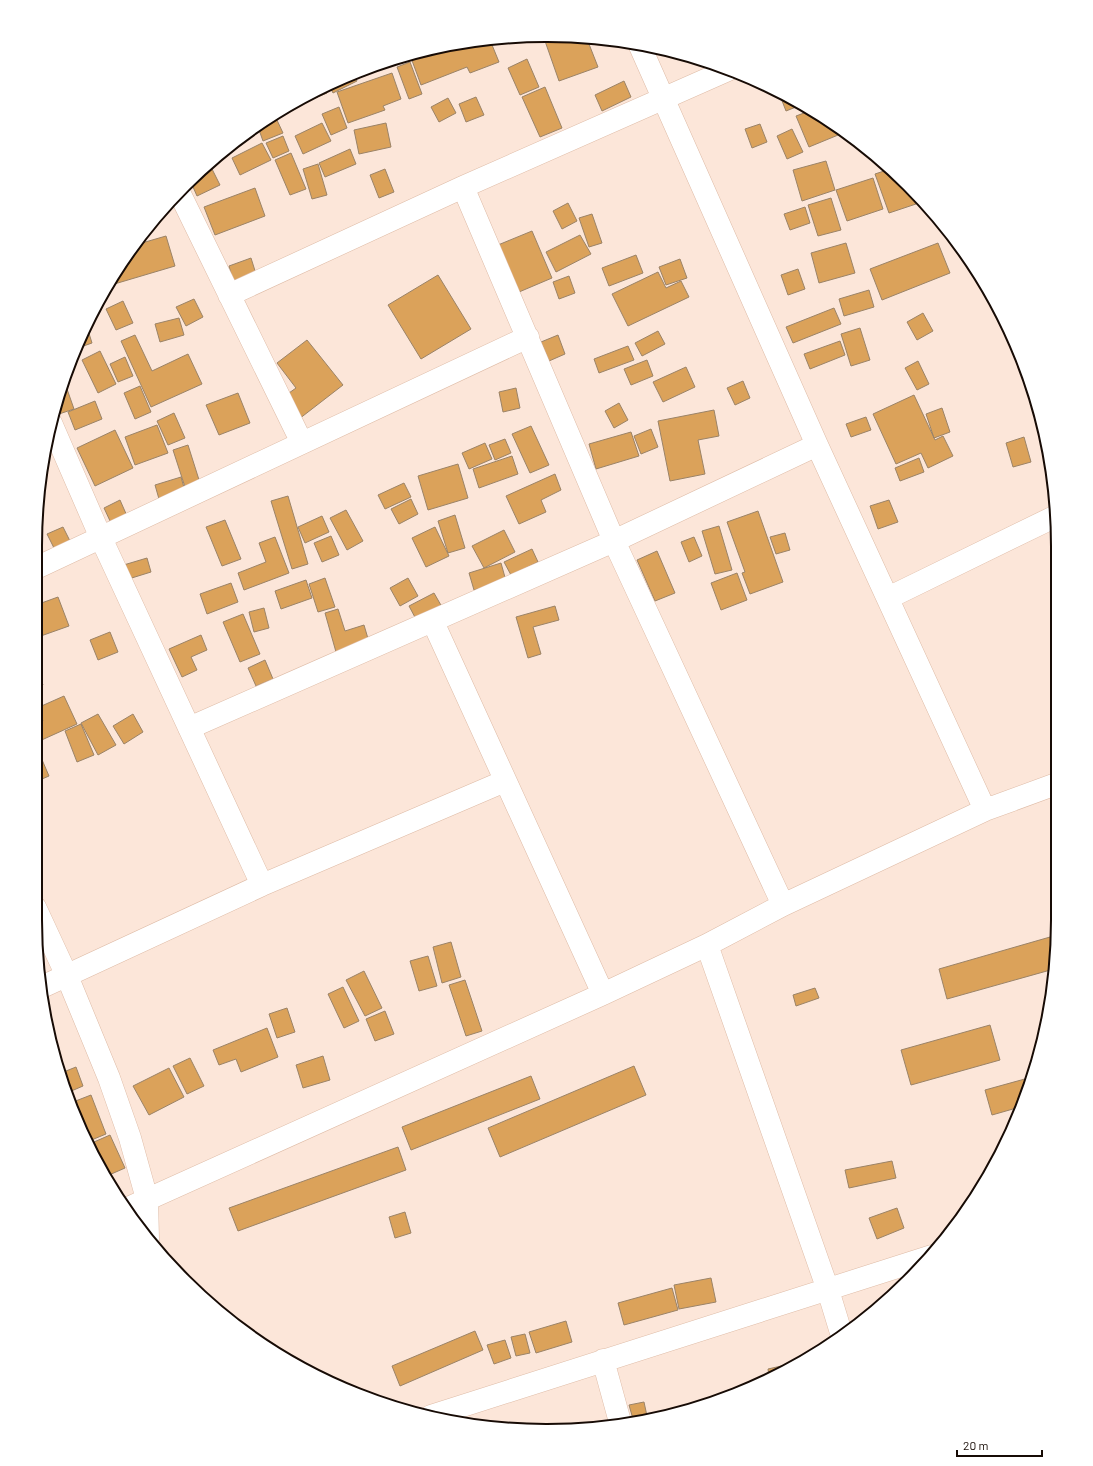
<svg xmlns="http://www.w3.org/2000/svg" width="1093" height="1466" font-family="Barlow,sans-serif">
	<style>
		.building { fill: #dba25a; stroke: #9b8367 }
		.lines { fill: none; stroke-linecap: round; stroke-linejoin: round }
		.minor-casing { stroke: #debba6; stroke-width: 23 }
		.minor { stroke: #fff; stroke-width: 22 }
		.rim { fill: none; stroke: #170b05; stroke-width: 2 }
	</style>
	<rect width="100%" height="100%" fill="#fce6d9"/>
	<path class="building" d="M555,37L587,39L598,67L559,81L545,41Z
		M490,40L499,62L470,73L467,67L421,85L410,55L420,51Z
		M527,59L539,87L520,95L508,68Z
		M410,62L422,94L409,99L397,67Z
		M392,73L401,99L383,106L385,110L348,123L337,92Z
		M354,75L357,81L333,93L329,85Z
		M624,81L631,97L602,111L595,95Z
		M325,86L327,93L296,106L295,104Z
		M545,87L562,128L540,137L522,97Z
		M779,93L800,103L801,105L786,111Z
		M476,97L484,115L466,122L459,104Z
		M448,98L456,113L439,122L431,107Z
		M339,107L347,128L331,135L322,114Z
		M812,110L843,133L809,147L796,116Z
		M276,118L283,133L263,141L258,127Z
		M322,123L331,141L303,154L295,136Z
		M386,123L391,147L359,154L354,130Z
		M760,124L767,142L752,148L745,129Z
		M792,129L803,152L787,159L777,136Z
		M283,136L289,151L273,158L266,143Z
		M262,143L271,160L240,175L232,158Z
		M350,149L356,164L325,177L319,163Z
		M291,153L306,189L290,195L275,160Z
		M826,161L835,190L802,201L793,170Z
		M318,164L327,195L312,199L303,169Z
		M211,167L220,185L197,196L190,180L197,174Z
		M385,169L394,192L379,198L370,175Z
		M890,169L911,191L916,204L889,213L875,174Z
		M873,178L883,209L847,221L836,190Z
		M255,188L265,216L215,235L204,207Z
		M831,198L841,230L818,236L808,205Z
		M568,203L577,221L562,229L553,211Z
		M805,207L810,223L790,230L784,214Z
		M592,214L602,243L589,247L579,218Z
		M532,231L552,278L519,292L498,245Z
		M580,235L591,254L556,272L546,252Z
		M166,236L175,266L111,285L110,283L121,263L135,245Z
		M846,243L855,273L819,283L811,253Z
		M938,243L950,273L882,300L870,269Z
		M636,255L643,273L609,286L602,268Z
		M251,258L256,274L233,281L229,266Z
		M680,259L687,278L666,285L659,267Z
		M798,269L805,289L788,295L781,275Z
		M658,272L666,288L681,281L689,297L628,326L612,294Z
		M438,275L471,329L421,359L388,305Z
		M569,276L575,293L559,299L553,282Z
		M869,290L874,307L844,316L839,299Z
		M194,299L203,317L186,326L176,307Z
		M123,301L133,323L116,330L106,309Z
		M834,308L841,324L793,343L786,327Z
		M923,313L933,331L917,340L907,322Z
		M179,318L184,335L160,342L155,324Z
		M87,327L92,343L75,349Z
		M860,328L870,360L851,366L841,334Z
		M658,331L665,344L642,356L635,343Z
		M135,335L152,371L188,354L202,384L151,407L121,341Z
		M558,335L565,354L549,361L541,342Z
		M307,340L343,385L299,419L282,398L296,388L277,363Z
		M840,341L845,355L810,369L804,354Z
		M628,346L634,360L599,373L594,359Z
		M100,351L116,384L98,393L82,360Z
		M125,357L133,376L118,382L110,364Z
		M647,360L653,376L631,385L624,369Z
		M918,361L929,384L917,390L905,368Z
		M686,367L695,387L663,402L653,382Z
		M743,381L750,398L735,405L727,388Z
		M140,386L151,412L135,419L124,393Z
		M516,388L520,408L503,412L499,392Z
		M67,389L74,409L56,415L54,410L60,392Z
		M238,393L250,423L219,435L206,405Z
		M914,395L935,440L943,436L953,456L928,468L921,453L896,464L873,414Z
		M95,401L102,419L75,430L68,412Z
		M619,403L628,420L614,428L605,411Z
		M942,408L950,432L934,438L926,414Z
		M714,410L719,436L698,440L705,474L670,481L658,421Z
		M174,413L185,438L168,445L157,421Z
		M866,417L871,430L851,437L846,424Z
		M157,425L168,453L135,465L125,437Z
		M531,426L549,465L530,473L512,434Z
		M651,429L658,447L641,454L634,436Z
		M115,430L133,468L95,486L77,448Z
		M631,432L639,456L596,469L589,444Z
		M1024,437L1031,462L1013,467L1006,443Z
		M505,439L511,453L495,460L489,445Z
		M485,443L492,459L469,469L462,453Z
		M188,445L200,483L185,487L173,450Z
		M512,456L518,474L479,488L473,469Z
		M919,458L924,472L900,481L895,468Z
		M458,464L468,498L428,510L418,476Z
		M555,474L561,490L541,500L546,512L519,524L506,496Z
		M181,477L185,491L159,499L155,485Z
		M404,483L411,497L385,509L378,495Z
		M288,496L308,564L292,569L271,501Z
		M411,499L418,514L399,524L391,509Z
		M120,500L127,516L111,523L104,508Z
		M889,500L898,522L878,529L870,506Z
		M346,510L363,541L347,550L330,518Z
		M758,511L783,582L750,594L742,573L745,572L727,522Z
		M455,515L465,548L448,553L438,521Z
		M322,516L329,532L305,543L298,527Z
		M225,520L241,559L222,566L206,527Z
		M719,526L732,570L715,574L702,531Z
		M63,527L70,541L54,548L47,534Z
		M435,527L449,556L426,567L412,538Z
		M504,530L515,552L484,568L472,546Z
		M785,533L790,550L776,554L770,537Z
		M331,536L339,555L322,562L314,543Z
		M275,537L289,573L244,590L238,573L266,562L259,543Z
		M694,537L702,556L689,562L681,542Z
		M532,549L538,562L511,575L504,562Z
		M657,551L675,593L655,601L637,560Z
		M147,558L151,572L122,581L117,567Z
		M501,563L506,581L474,590L469,573Z
		M737,573L747,600L721,610L711,583Z
		M325,578L335,607L318,612L309,584Z
		M408,578L418,596L400,606L390,588Z
		M306,580L312,598L281,609L275,591Z
		M231,583L238,602L207,614L200,594Z
		M434,593L442,607L417,621L409,606Z
		M58,597L69,626L38,637L36,632V605Z
		M555,606L559,620L533,627L541,654L528,658L516,617Z
		M264,608L269,628L254,632L249,612Z
		M338,609L345,631L364,625L369,642L336,652L325,613Z
		M243,614L260,654L240,662L223,622Z
		M110,632L118,652L98,660L90,640Z
		M201,635L207,650L191,657L197,670L182,677L169,649Z
		M265,660L273,679L256,686L248,668Z
		M36,667L43,685L36,688Z
		M64,696L77,724L35,743L36,725L43,721L37,708Z
		M98,714L116,745L98,755L81,723Z
		M133,714L143,732L124,744L113,726Z
		M81,724L94,755L77,762L65,731Z
		M37,748L49,776L35,782V749Z
		M1057,935V953L1054,969L947,999L939,969Z
		M451,942L461,977L442,983L433,947Z
		M428,956L437,986L419,991L410,961Z
		M364,971L382,1008L365,1016L346,980Z
		M465,980L482,1031L466,1036L449,985Z
		M343,987L359,1021L344,1028L328,994Z
		M815,988L819,998L796,1006L793,995Z
		M287,1008L295,1032L277,1038L269,1014Z
		M385,1011L394,1034L375,1041L366,1019Z
		M990,1025L1000,1060L911,1085L901,1050Z
		M267,1028L278,1057L241,1072L236,1059L219,1065L213,1050Z
		M323,1056L330,1080L303,1088L296,1065Z
		M190,1058L204,1086L187,1094L173,1066Z
		M634,1066L646,1095L500,1157L488,1128Z
		M76,1067L83,1086L69,1092L61,1073Z
		M169,1068L184,1097L149,1115L133,1086Z
		M531,1076L540,1099L411,1150L402,1127Z
		M1032,1077L1031,1084L1020,1107L992,1115L985,1090Z
		M91,1095L106,1134L89,1141L73,1102Z
		M110,1135L125,1168L109,1175L94,1142Z
		M398,1147L406,1170L238,1231L229,1208Z
		M892,1161L896,1178L849,1188L845,1170Z
		M897,1208L904,1228L877,1239L869,1218Z
		M405,1212L411,1233L395,1238L389,1217Z
		M711,1278L716,1302L679,1309L674,1285Z
		M672,1288L678,1310L624,1325L618,1303Z
		M566,1321L572,1342L536,1353L529,1332Z
		M475,1331L483,1350L400,1386L392,1366Z
		M525,1334L530,1353L516,1356L511,1337Z
		M505,1340L511,1358L494,1364L487,1345Z
		M790,1364L791,1368L769,1377L768,1369Z
		M644,1402L647,1416L633,1419L629,1405Z
		M572,1425L573,1429H559Z"/>
	<g class="lines">
		<g class="minor-casing">
			<path id="minor" d="M640,46L817,445L985,810
				M463,187L614,541L783,905
				M179,192L302,443
				M229,295L463,187L728,70
				M51,423L101,538L262,885
				M36,568L528,337
				M888,598L1054,517
				M433,622L603,994
				M189,728L614,541L817,445
				M35,907L67,976L109,1078L130,1138L147,1199L148,1239
				M707,945L828,1290L842,1336
				M44,986L262,885L505,781
				M126,1209L603,994L707,945L783,905L985,810L1056,784
				M603,1360L620,1422
				M431,1416L932,1256"/>
		</g>
		<use href="#minor" class="minor"/>
	</g>
	<path d="M0 0H1093V1466H0ZM546 42H547A504 504 0 0 1 1051 546V920A504 504 0 0 1 547 1424H546A504 504 0 0 1 42 920V546A504 504 0 0 1 546 42Z" fill="#fff" fill-rule="evenodd"/>
	<path class="rim" d="M546 42H547A504 504 0 0 1 1051 546V920A504 504 0 0 1 547 1424H546A504 504 0 0 1 42 920V546A504 504 0 0 1 546 42Z"/>
	<path d="M957 1450v6h85v-6" fill="none" stroke="#170b05" stroke-width="2"/>
	<text x="963" y="1450" font-size="12" fill="#170b05" stroke="#ffffff" stroke-width="3" paint-order="stroke">20 m</text>
</svg>
